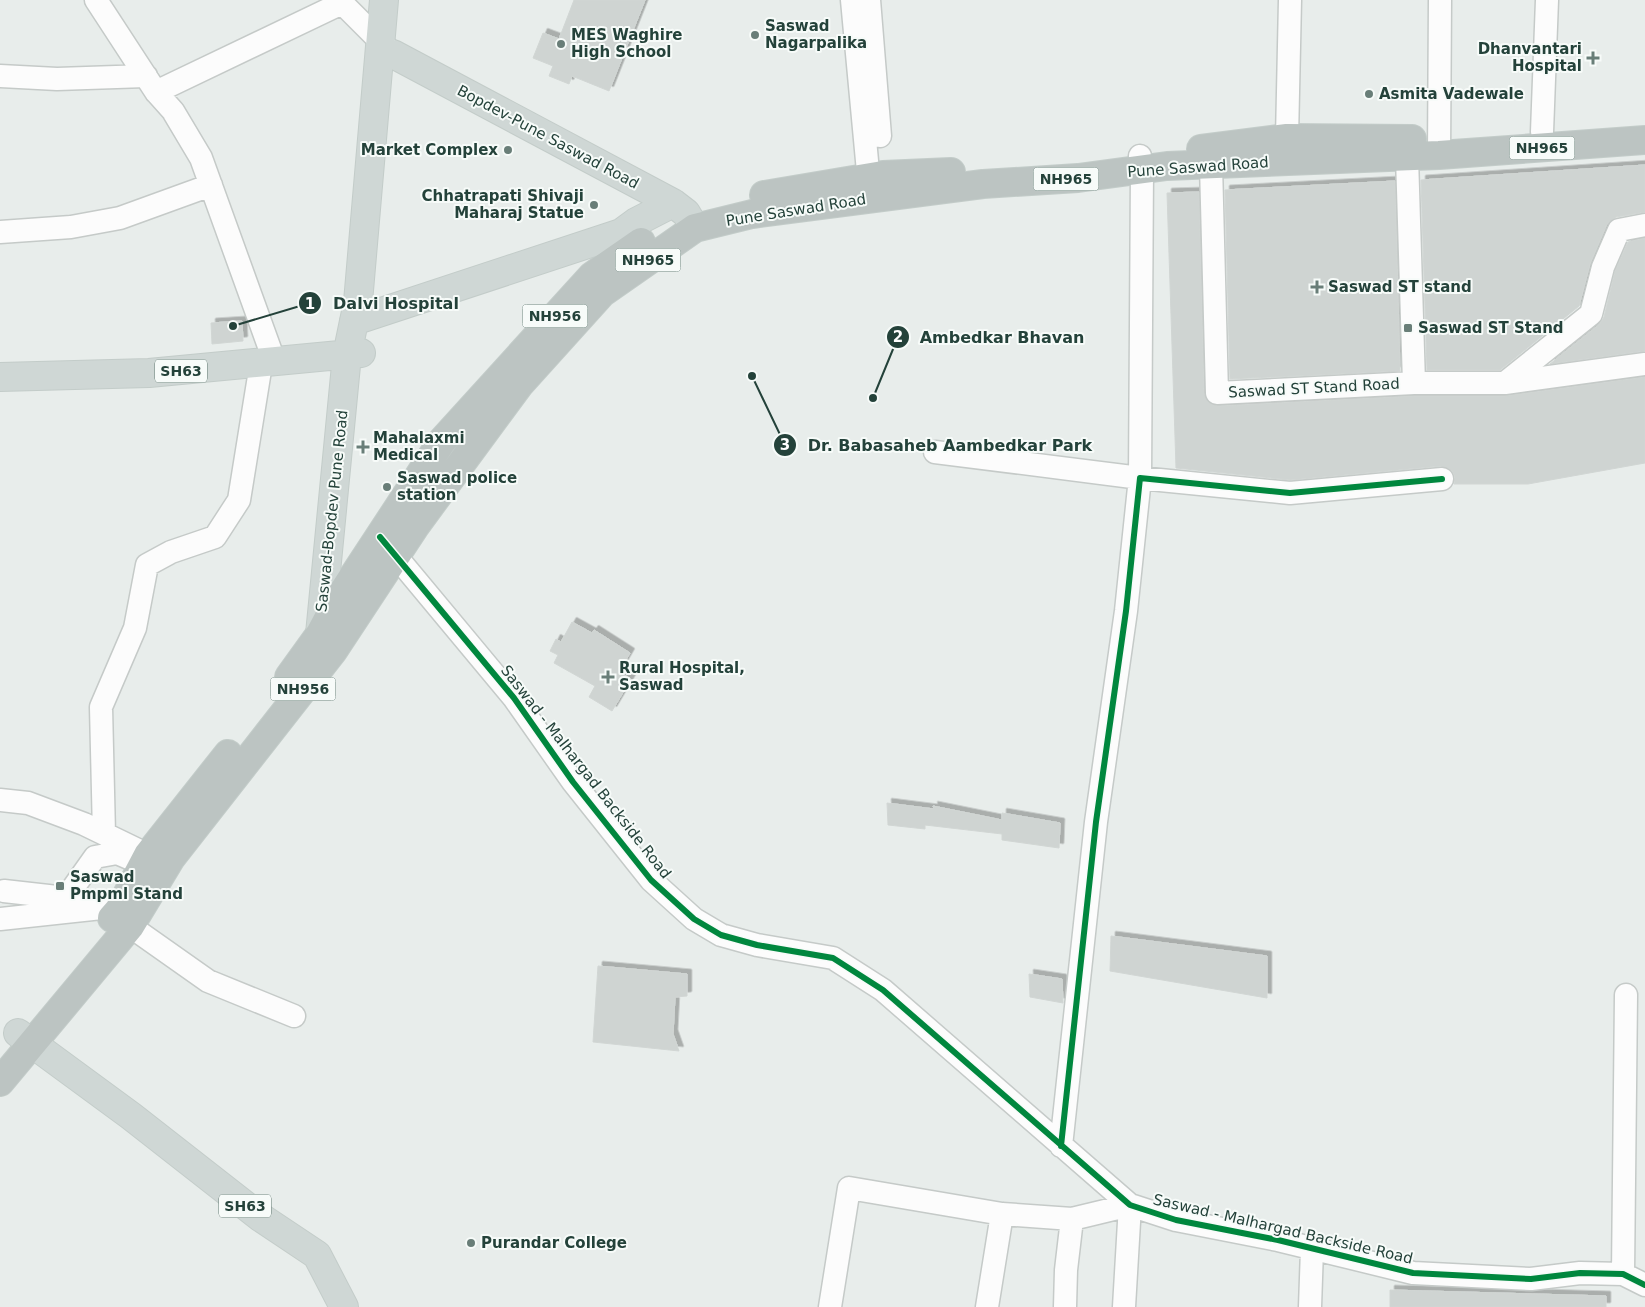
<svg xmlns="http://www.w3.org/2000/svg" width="1645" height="1307" font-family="'DejaVu Sans',sans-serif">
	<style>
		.building { fill: #cfd4d2; stroke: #d1d6d4; filter: url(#shadow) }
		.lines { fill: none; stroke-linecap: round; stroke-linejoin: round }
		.minor-casing { stroke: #c5cac8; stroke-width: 25 }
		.major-casing { stroke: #c3ccc9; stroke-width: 30 }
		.highway-casing { stroke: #c3ccc9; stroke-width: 30 }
		.minor { stroke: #fcfcfc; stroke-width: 22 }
		.major { stroke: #cfd7d5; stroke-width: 28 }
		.highway { stroke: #bcc4c2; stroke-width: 28 }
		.cycleway-casing { stroke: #f7fbf9; stroke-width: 9 }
		.cycleway { stroke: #00873e; stroke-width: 6 }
		.poi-dot { fill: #697e78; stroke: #f7fbf9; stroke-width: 2 }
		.labels { text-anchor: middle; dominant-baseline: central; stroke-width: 4; stroke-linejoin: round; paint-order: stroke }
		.shield { fill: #f7fbf9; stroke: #637a73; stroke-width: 1 }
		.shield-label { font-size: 14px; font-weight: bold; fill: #24423a }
		.poi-label { font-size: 15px; font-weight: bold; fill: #24423a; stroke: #f7fbf9; text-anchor: start }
		.street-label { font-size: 15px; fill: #24423a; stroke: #f7fbf9 }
		.leader { fill: none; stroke: #24423a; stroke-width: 2 }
		.callout-dot { fill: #24423a; stroke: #f7fbf9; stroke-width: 2 }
		.mark-label { font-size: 15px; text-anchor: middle; font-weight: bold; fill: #fff }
		.callout-label { font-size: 16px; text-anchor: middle; font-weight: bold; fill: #24423a; stroke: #f7fbf9; stroke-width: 4; stroke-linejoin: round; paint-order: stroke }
	</style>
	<defs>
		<filter id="shadow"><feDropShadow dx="4.5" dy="-4.5" stdDeviation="0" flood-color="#0004"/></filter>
	</defs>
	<rect width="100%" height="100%" fill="#e8edeb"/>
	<path class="building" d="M574,0H645L609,91L572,76L569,84L549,76L553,66L533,58L543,33L559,39Z
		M1645,165V212L1616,217L1607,224L1590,264L1579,306L1500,370H1427L1421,180Z
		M1395,181L1400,371L1230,379L1225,190Z
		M1199,192L1204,393L1211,404L1218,406L1414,396H1505L1645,377V463L1528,484H1454L1455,477L1452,471L1441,466L1290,480L1176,468L1167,193Z
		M1645,238V351L1550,364L1600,324L1604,317L1615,271L1628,242Z
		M242,321L243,341L212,344L211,323Z
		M572,622L592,633L594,630L630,653L619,672L631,679L612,711L589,697L595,686L554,663L558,655L550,651L556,639L561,642Z
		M887,803L934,809L933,806L1002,820V813L1060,823L1059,848L1002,840V834L925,825V829L888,825Z
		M1111,936L1267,956V998L1110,971Z
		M598,966L687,974V996L675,997L673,1034L679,1051L593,1042Z
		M1029,974L1062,979L1063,1003L1030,997Z
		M1390,1290L1606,1296V1307H1390Z"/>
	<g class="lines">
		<g class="minor-casing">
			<path id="minor" d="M96,0L156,92L173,111L201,158L275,363
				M852,0L870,193
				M869,0L880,136
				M0,76L57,79L146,76
				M156,92L342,3L390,51
				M1542,132L1547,0
				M1287,138L1290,0
				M1439,155L1440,0
				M1211,165L1217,393L1414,383L1407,157
				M0,232L71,227L120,218L211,185
				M1506,382L1591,314L1603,267L1619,230L1645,225
				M1414,383H1505L1645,364
				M935,452L1140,478L1142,170L1140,156
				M385,543L514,698L573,782L651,880L694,919L721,935L757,945L833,958L883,990L1130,1205L1176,1220L1278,1240L1413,1273L1531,1279L1580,1273L1623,1274L1645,1285
				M0,800L28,803L84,824L148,855L163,864
				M104,834L101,707L135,628L147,565L171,552L215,537L239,500L261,364
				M4,891L66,898
				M90,903L66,898L95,857L117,853L138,862
				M0,919L111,907L119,910L130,926L208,981L294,1016
				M1061,1146L1096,822L1126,611L1140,478L1290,493L1442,479
				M1623,1274L1626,995
				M830,1307L849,1188L1002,1214L1072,1219
				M987,1307L1002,1214
				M1065,1307L1066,1270L1072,1219L1130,1205L1124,1307
				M1310,1307L1312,1249"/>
		</g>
		<g class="major-casing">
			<path id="major" d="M393,54L673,203L686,213L695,228
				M354,321L621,233L636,222L673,203
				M0,377L149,373L361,353
				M320,634L347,355L358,302L384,0
				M18,1033L131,1116L260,1217L317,1255L344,1307"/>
		</g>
		<g class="highway-casing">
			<path id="highway" d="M1201,149L1287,138L1412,139
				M764,195L883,175L951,172
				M289,677L320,634L339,598L442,441L592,276L641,242
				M112,918L119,910L148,855L228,754
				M0,1082L130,926L171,858L333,651L416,525L519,385L602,293L695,228L752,214L983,184L1078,178L1167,166L1439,155L1645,140"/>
		</g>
		<use href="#minor" class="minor"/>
		<use href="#major" class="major"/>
		<use href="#highway" class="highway"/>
		<g class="cycleway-casing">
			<path id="cycleway" d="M380,537L514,698L573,782L651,880L694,919L721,935L757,945L833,958L883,990L1130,1205L1176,1220L1278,1240L1413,1273L1531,1279L1580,1273L1623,1274L1645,1285
				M1061,1146L1096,822L1126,611L1140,478L1290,493L1442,479"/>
		</g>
		<use href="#cycleway" class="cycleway"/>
	</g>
	<g class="poi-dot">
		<circle cx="755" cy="35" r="5"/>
		<circle cx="561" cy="44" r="5"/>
		<path d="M1590.5 50.5h5v5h5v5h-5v5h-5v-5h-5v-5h5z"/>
		<circle cx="1369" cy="94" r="5"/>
		<circle cx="508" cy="150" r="5"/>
		<circle cx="594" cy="205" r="5"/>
		<path d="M1314.5 279.5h5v5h5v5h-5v5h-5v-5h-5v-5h5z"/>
		<rect x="1403" y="323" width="10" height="10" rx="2.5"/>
		<path d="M360.5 439.5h5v5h5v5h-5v5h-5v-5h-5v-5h5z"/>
		<circle cx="387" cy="487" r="5"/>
		<path d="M605.5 669.5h5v5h5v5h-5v5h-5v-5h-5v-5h5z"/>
		<rect x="55" y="881" width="10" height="10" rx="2.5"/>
		<circle cx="471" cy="1243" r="5"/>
	</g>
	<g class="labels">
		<g class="shield">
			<rect x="1509.5" y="136.5" width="65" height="23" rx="4"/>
			<rect x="1033.5" y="167.5" width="65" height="23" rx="4"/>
			<rect x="615.5" y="248.5" width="65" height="23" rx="4"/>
			<rect x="522.5" y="304.5" width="65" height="23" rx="4"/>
			<rect x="155" y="359.5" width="52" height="23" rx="4"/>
			<rect x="270.5" y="677.5" width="65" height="23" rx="4"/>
			<rect x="219" y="1194.5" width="52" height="23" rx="4"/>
		</g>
		<g class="shield-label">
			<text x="1542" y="148">NH965</text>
			<text x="1066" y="179">NH965</text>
			<text x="648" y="260">NH965</text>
			<text x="555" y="316">NH956</text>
			<text x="181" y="371">SH63</text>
			<text x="303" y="689">NH956</text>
			<text x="245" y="1206">SH63</text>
		</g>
		<g class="poi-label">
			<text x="765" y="26">Saswad<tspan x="765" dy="17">Nagarpalika</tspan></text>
			<text x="571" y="35">MES Waghire<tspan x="571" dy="17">High School</tspan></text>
			<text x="1582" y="49" text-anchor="end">Dhanvantari<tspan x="1582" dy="17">Hospital</tspan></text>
			<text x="1379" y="94">Asmita Vadewale</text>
			<text x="498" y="150" text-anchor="end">Market Complex</text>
			<text x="584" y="196" text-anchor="end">Chhatrapati Shivaji<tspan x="584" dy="17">Maharaj Statue</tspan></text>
			<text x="1328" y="287">Saswad ST stand</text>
			<text x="1418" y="328">Saswad ST Stand</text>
			<text x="373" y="438">Mahalaxmi<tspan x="373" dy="17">Medical</tspan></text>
			<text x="397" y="478">Saswad police<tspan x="397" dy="17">station</tspan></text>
			<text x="619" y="668">Rural Hospital,<tspan x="619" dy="17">Saswad</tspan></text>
			<text x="70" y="877">Saswad<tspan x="70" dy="17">Pmpml Stand</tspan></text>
			<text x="481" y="1243">Purandar College</text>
		</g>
		<g class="street-label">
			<text transform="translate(548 137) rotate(28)">Bopdev-Pune Saswad Road</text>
			<text transform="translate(1198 167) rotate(-4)">Pune Saswad Road</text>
			<text transform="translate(796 210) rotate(-9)">Pune Saswad Road</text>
			<text transform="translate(1314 388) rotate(-3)">Saswad ST Stand Road</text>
			<text transform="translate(332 511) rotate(-84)">Saswad-Bopdev Pune Road</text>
			<text transform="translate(586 772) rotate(52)">Saswad - Malhargad Backside Road</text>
			<text transform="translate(1283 1229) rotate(13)">Saswad - Malhargad Backside Road</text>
		</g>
	</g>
	<path class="leader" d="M233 326L310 303M873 398L898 337M752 376L785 445"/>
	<g class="callout-dot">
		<circle cx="233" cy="326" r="5"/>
		<circle cx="873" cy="398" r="5"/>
		<circle cx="752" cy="376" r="5"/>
		<circle cx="310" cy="303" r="12"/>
		<circle cx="898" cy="337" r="12"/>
		<circle cx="785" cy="445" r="12"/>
	</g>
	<g class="mark-label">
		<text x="310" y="309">1</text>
		<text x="898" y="342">2</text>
		<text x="785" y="450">3</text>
	</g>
	<g class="callout-label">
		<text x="396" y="309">Dalvi Hospital</text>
		<text x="1002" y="343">Ambedkar Bhavan</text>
		<text x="950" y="451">Dr. Babasaheb Aambedkar Park</text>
	</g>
</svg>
